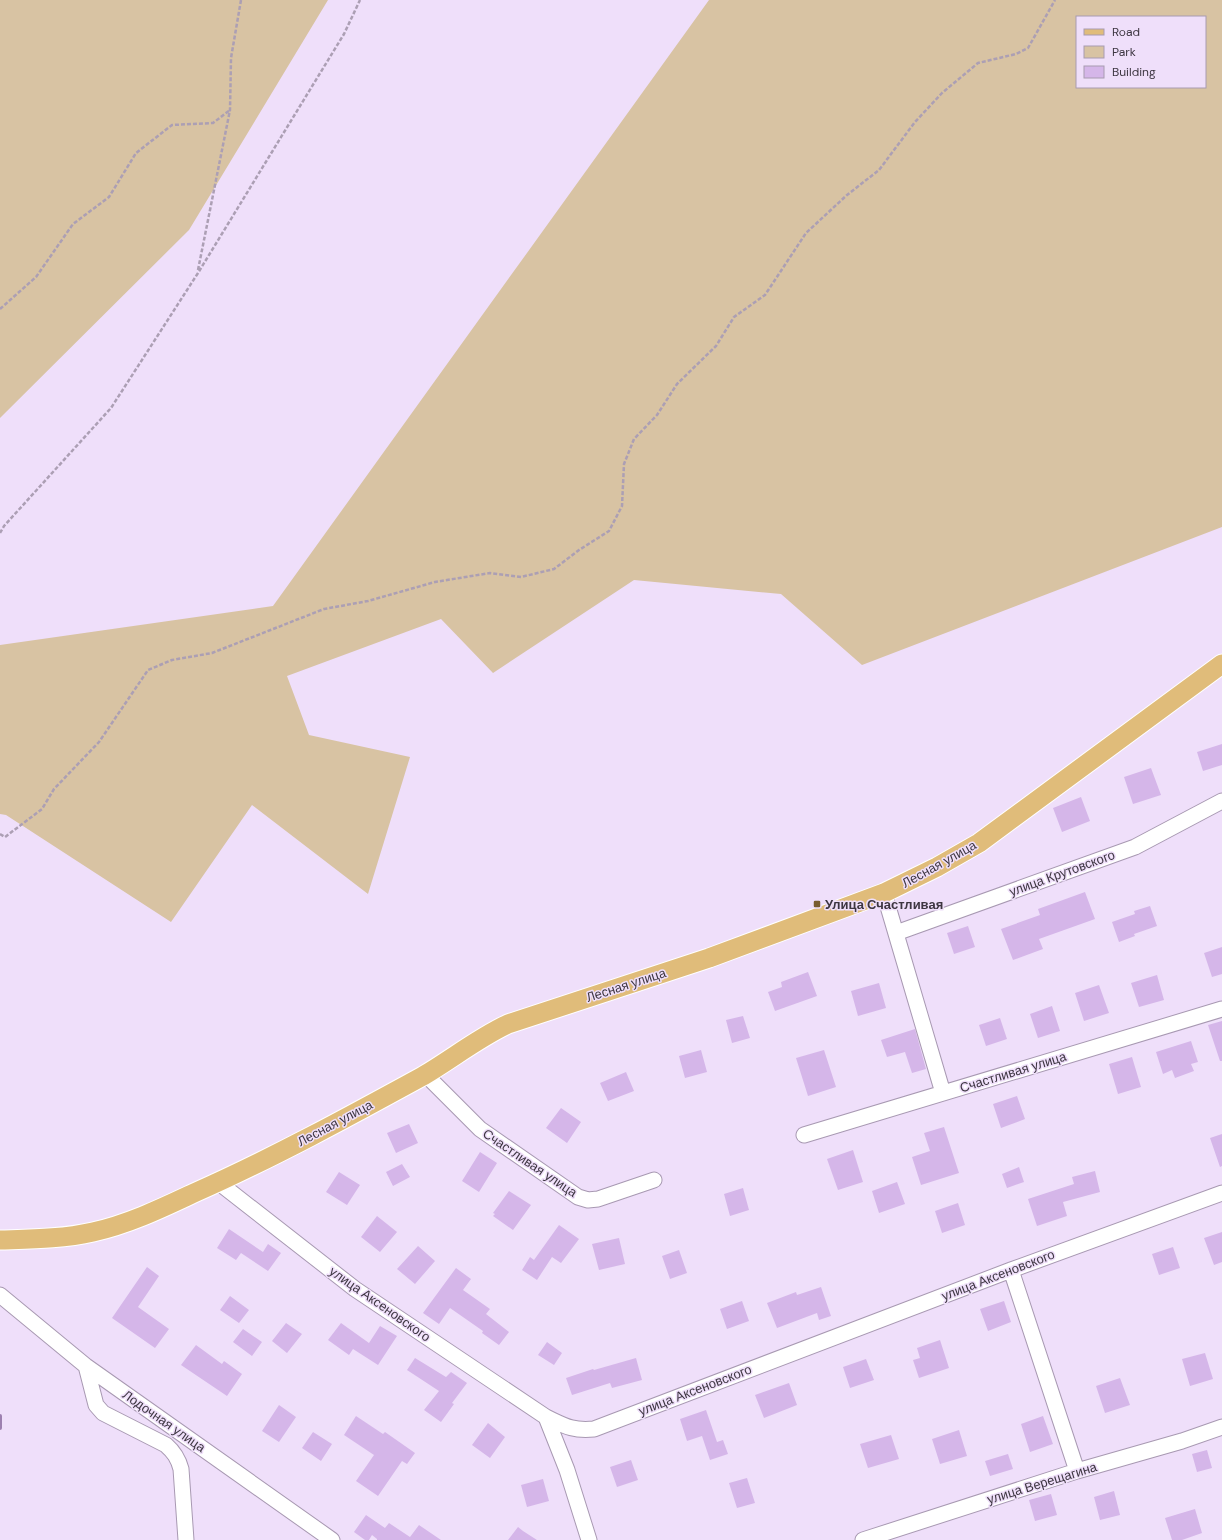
<svg xmlns="http://www.w3.org/2000/svg" width="1222" height="1540" font-family="'DM Sans',sans-serif">
	<style>
		.green { fill: #d8c3a3; fill-rule: evenodd }
		.lines { fill: none; stroke-linecap: round; stroke-linejoin: round }
		.stream { stroke: #9d80b0; stroke-width: 4 }
		.building { fill: #d5b6e9 }
		.minor-casing { stroke: #a899b2; stroke-width: 17 }
		.major-casing { stroke: #fff; stroke-width: 21 }
		.path { stroke: #ac9fb4; stroke-width: 2.5; stroke-dasharray: 4 2; stroke-linecap: butt }
		.minor { stroke: #fff; stroke-width: 15 }
		.major { stroke: #e0bc7a; stroke-width: 19 }
		.poi-dot { fill: #795c2f; stroke: #efdffa; stroke-width: 1.5 }
		.labels { text-anchor: middle; dominant-baseline: central; stroke-width: 3; stroke-linejoin: round; paint-order: stroke }
		.street-label { font-size: 13px; fill: #3d3641; stroke: #efdffa }
		.poi-label { font-size: 13px; font-weight: bold; fill: #3d3641; stroke: #efdffa; text-anchor: start }
	</style>
	<rect width="100%" height="100%" fill="#efdffa"/>
	<path class="green" d="M0,0H328L189,230L0,418Z
		M709,0H1222V527L862,665L781,594L634,580L493,673L441,619L287,676L309,735L410,757L368,894L252,805L171,922L6,815L0,814V645L273,606ZM1077,17H1205V87H1077Z"/>
	<g class="lines">
		<path class="stream" d="M0,1416V1428"/>
	</g>
	<path class="building" d="M1222,744V765L1203,771L1197,752Z
		M1151,768L1161,795L1133,804L1124,777Z
		M1081,797L1090,821L1062,832L1053,808Z
		M1085,892L1095,919L1039,939L1043,949L1013,960L1001,929L1040,915L1038,909Z
		M1150,906L1157,926L1134,934L1135,936L1119,942L1112,922L1135,914L1134,911Z
		M968,926L975,947L954,954L947,933Z
		M1222,947V974L1212,977L1204,953Z
		M808,972L817,996L775,1011L768,992L782,987L781,982Z
		M1157,975L1164,1000L1139,1007L1131,983Z
		M879,983L886,1008L858,1016L851,991Z
		M1099,985L1109,1013L1084,1021L1075,993Z
		M1052,1006L1060,1031L1038,1038L1030,1014Z
		M743,1016L750,1038L732,1043L726,1020Z
		M1000,1018L1007,1039L986,1046L979,1025Z
		M1222,1021V1061H1220L1208,1025Z
		M915,1029L926,1069L912,1073L905,1052L887,1057L881,1040Z
		M1191,1041L1198,1062L1191,1064L1194,1071L1175,1078L1172,1070L1163,1074L1156,1052Z
		M701,1050L707,1072L685,1078L679,1056Z
		M824,1050L836,1087L808,1096L796,1058Z
		M1132,1057L1141,1087L1118,1094L1109,1064Z
		M626,1072L634,1091L608,1101L600,1083Z
		M1017,1096L1025,1119L1001,1128L993,1104Z
		M561,1108L581,1122L567,1143L546,1128Z
		M409,1124L418,1143L396,1153L387,1133Z
		M944,1127L959,1173L921,1185L912,1157L930,1151L924,1133Z
		M1222,1134V1166L1220,1167L1210,1138Z
		M853,1150L863,1182L838,1190L827,1159Z
		M480,1152L497,1163L479,1192L462,1181Z
		M402,1164L410,1177L393,1186L386,1172Z
		M1019,1167L1024,1182L1007,1188L1002,1174Z
		M1095,1171L1100,1192L1063,1202L1067,1216L1037,1226L1028,1199L1074,1184L1072,1177Z
		M339,1172L360,1185L347,1205L326,1192Z
		M897,1182L905,1204L879,1213L872,1191Z
		M743,1188L749,1210L730,1216L724,1194Z
		M509,1191L531,1205L513,1230L493,1216L495,1214L493,1213Z
		M958,1203L965,1225L942,1233L935,1211Z
		M377,1216L397,1232L380,1252L361,1237Z
		M559,1225L579,1239L561,1263L552,1257L537,1280L522,1270L530,1257L534,1260Z
		M229,1229L263,1252L268,1244L281,1253L268,1271L241,1253L236,1260L217,1248Z
		M1222,1232V1262L1214,1265L1204,1238Z
		M619,1238L625,1264L599,1270L592,1244Z
		M418,1246L435,1261L415,1284L397,1269Z
		M1173,1247L1180,1268L1159,1275L1152,1254Z
		M679,1250L687,1273L670,1279L662,1256Z
		M147,1267L159,1276L138,1307L169,1329L155,1348L112,1318Z
		M456,1268L471,1279L463,1290L490,1309L486,1314L509,1332L499,1345L482,1333L483,1331L450,1308L439,1324L423,1313Z
		M821,1287L831,1316L819,1320L817,1313L777,1328L767,1303L796,1292L797,1295Z
		M230,1296L249,1310L239,1323L220,1310Z
		M742,1301L749,1321L727,1329L720,1309Z
		M1004,1301L1011,1322L988,1331L980,1309Z
		M286,1323L302,1334L287,1353L272,1341Z
		M341,1323L369,1343L380,1326L397,1336L378,1365L353,1349L349,1355L328,1340Z
		M243,1329L262,1342L252,1356L233,1342Z
		M940,1340L949,1368L919,1378L913,1360L920,1358L917,1348Z
		M547,1342L562,1353L554,1365L538,1355Z
		M196,1345L222,1364L224,1361L242,1374L227,1396L181,1365Z
		M1205,1353L1213,1379L1190,1386L1182,1359Z
		M415,1358L446,1377L451,1372L467,1383L452,1403L454,1404L441,1422L424,1410L439,1391L407,1370Z
		M636,1358L642,1380L612,1388L610,1383L572,1395L566,1378L593,1369L594,1370Z
		M866,1359L874,1380L850,1388L843,1367Z
		M1120,1378L1130,1405L1105,1413L1096,1386Z
		M789,1383L797,1405L764,1418L755,1395Z
		M279,1405L296,1417L279,1442L262,1431Z
		M706,1410L717,1442L723,1440L728,1454L710,1460L702,1436L687,1441L680,1419Z
		M356,1416L383,1434L385,1432L415,1453L407,1464L402,1461L378,1496L356,1481L374,1455L344,1435Z
		M1043,1416L1053,1444L1030,1452L1021,1424Z
		M488,1423L505,1437L490,1458L472,1445Z
		M959,1430L967,1456L940,1464L932,1439Z
		M313,1432L332,1444L321,1461L302,1448Z
		M891,1435L899,1459L868,1468L860,1444Z
		M1207,1450L1212,1468L1197,1472L1192,1454Z
		M1008,1454L1013,1469L990,1476L985,1461Z
		M631,1460L638,1480L617,1487L610,1467Z
		M747,1478L755,1503L737,1508L729,1483Z
		M543,1479L549,1501L527,1507L521,1485Z
		M1114,1491L1120,1515L1100,1520L1094,1497Z
		M1051,1494L1057,1515L1035,1521L1029,1500Z
		M1195,1509L1202,1533L1182,1540H1172L1165,1518Z
		M366,1515L385,1528L389,1523L410,1537L419,1525L441,1540H377V1539L372,1535L369,1540H365L354,1532Z
		M518,1527L523,1531L537,1540H508Z"/>
	<g class="lines">
		<g class="minor-casing">
			<path id="minor" d="M884,893L943,1093
				M896,933L1135,847L1222,801
				M425,1074L480,1129L578,1197L588,1200L598,1199L654,1180
				M804,1135L1222,1009
				M218,1182L355,1289L546,1417C565,1426 572,1431 594,1429L1011,1270L1222,1193
				M1011,1270L1077,1471
				M0,1295L86,1366L332,1540
				M86,1366L96,1405L103,1413L166,1445C174,1452 178,1458 181,1469L186,1540
				M546,1417L567,1470L589,1540
				M863,1540L1077,1471L1182,1441L1222,1427"/>
		</g>
		<g class="major-casing">
			<path id="major" d="M0,1240C31,1239 62,1239 93,1232C129,1224 162,1208 194,1193C273,1158 348,1117 423,1076C452,1059 478,1038 508,1024L709,958L884,893L937,867L979,843L1222,664"/>
		</g>
		<path class="path" d="M198,270L230,110L231,58L241,0
			M0,309L36,277L73,224L109,197L136,153L172,125L213,123L230,110
			M0,533L4,526L111,408L198,273L344,34L360,0
			M0,834L5,837L42,809L54,789L99,742L148,670L172,660L212,653L324,609L368,601L435,582L490,573L521,577L554,569L579,550L609,531L622,506L624,464L634,439L657,415L677,384L716,346L734,317L765,295L806,233L847,195L879,170L915,122L942,93L978,63L1016,54L1028,48L1055,0"/>
		<use href="#minor" class="minor"/>
		<use href="#major" class="major"/>
	</g>
	<rect class="poi-dot" x="813" y="900" width="8" height="8" rx="2"/>
	<g class="labels">
		<g class="street-label">
			<text transform="translate(939 864) rotate(-29)">Лесная улица</text>
			<text transform="translate(1062 873) rotate(-20)">улица Крутовского</text>
			<text transform="translate(626 985) rotate(-18)">Лесная улица</text>
			<text transform="translate(1013 1072) rotate(-17)">Счастливая улица</text>
			<text transform="translate(335 1123) rotate(-28)">Лесная улица</text>
			<text transform="translate(530 1163) rotate(34)">Счастливая улица</text>
			<text transform="translate(998 1275) rotate(-21)">улица Аксеновского</text>
			<text transform="translate(380 1304) rotate(35)">улица Аксеновского</text>
			<text transform="translate(695 1390) rotate(-21)">улица Аксеновского</text>
			<text transform="translate(164 1421) rotate(35)">Лодочная улица</text>
			<text transform="translate(1042 1483) rotate(-17)">улица Верещагина</text>
		</g>
		<g class="poi-label">
			<text x="825" y="904">Улица Счастливая</text>
		</g>
	</g>
	<rect x="1076" y="16" width="130" height="72" fill="#efdffa" stroke="#a89bb0"/>
	<rect x="1084" y="29" width="20" height="6" fill="#e0bc7a" stroke="#a89bb0"/>
	<text x="1112" y="36" font-size="12" fill="#3d3641">Road</text>
	<rect x="1084" y="46" width="20" height="12" fill="#d8c3a3" stroke="#a89bb0"/>
	<text x="1112" y="56" font-size="12" fill="#3d3641">Park</text>
	<rect x="1084" y="66" width="20" height="12" fill="#d5b6e9" stroke="#a89bb0"/>
	<text x="1112" y="76" font-size="12" fill="#3d3641">Building</text>
</svg>
